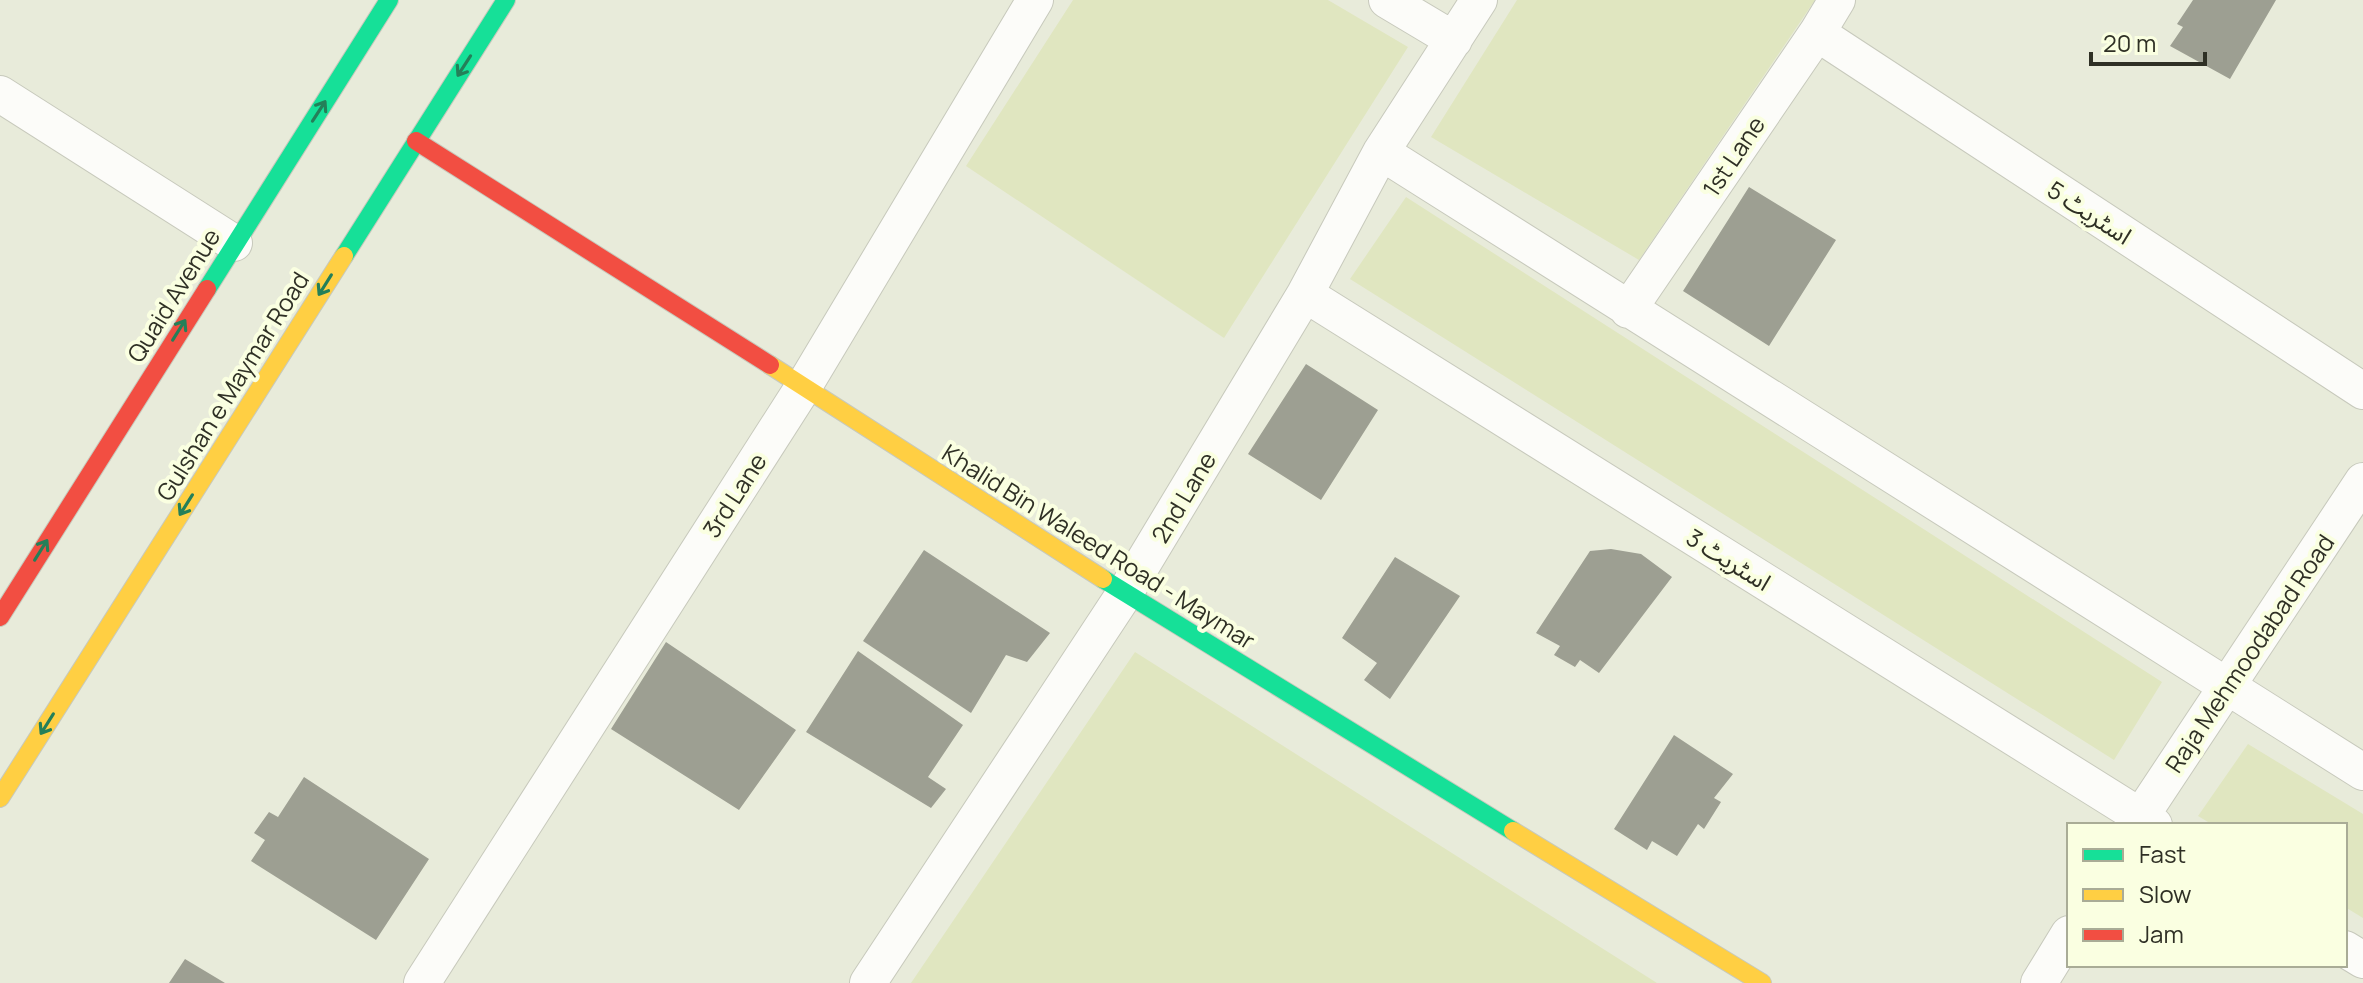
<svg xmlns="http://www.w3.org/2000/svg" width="2363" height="983" font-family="Manrope,'Noto Sans Arabic',sans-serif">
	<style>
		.green { fill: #e0e6c0 }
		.building { fill: #9d9f92 }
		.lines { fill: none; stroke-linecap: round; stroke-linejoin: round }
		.street-casing { stroke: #c7c9bc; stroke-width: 38 }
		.fast-casing { stroke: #c7c9bc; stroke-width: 20 }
		.slow-casing { stroke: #c7c9bc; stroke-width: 20 }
		.jam-casing { stroke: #c7c9bc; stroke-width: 20 }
		.street { stroke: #fcfcf9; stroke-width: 36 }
		.fast { stroke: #16e098; stroke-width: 18 }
		.slow { stroke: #ffcf43; stroke-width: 18 }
		.jam { stroke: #f24e42; stroke-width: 18 }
		.oneway { stroke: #247f59 }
		.labels { text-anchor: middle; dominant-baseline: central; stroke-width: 8; stroke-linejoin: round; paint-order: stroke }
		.street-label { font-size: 24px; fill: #2f3025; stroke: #faffe1 }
	</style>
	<rect width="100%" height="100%" fill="#e8ebda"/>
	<path class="green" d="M1073,0H1328L1408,47L1224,338L966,166Z
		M1517,0H1815L1639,260L1431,137Z
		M1406,197L2162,682L2114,760L1350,279Z
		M1135,652L1657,983H911Z
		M2248,744L2363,814V918L2345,907V825H2213L2198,816Z"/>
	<path class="building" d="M2193,0H2276L2230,79L2170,46L2183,27L2177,24Z
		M1749,187L1836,240L1769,346L1683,291Z
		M1306,364L1378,410L1321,500L1248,454Z
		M1611,549L1641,554L1672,577L1599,673L1580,660L1575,667L1554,655L1560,646L1536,633L1590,551Z
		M924,550L1050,633L1027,662L1006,655L971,713L863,641Z
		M1395,557L1460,596L1390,699L1364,680L1377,663L1342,638Z
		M666,642L796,730L739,810L611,729Z
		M858,651L963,725L928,777L946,789L931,808L806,732Z
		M1674,735L1733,774L1714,798L1721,802L1704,829L1698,824L1677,856L1652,841L1647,850L1614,829Z
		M304,777L429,859L376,940L251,861L265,840L254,833L269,812L278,817Z
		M185,959L225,983H169Z"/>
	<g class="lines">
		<g class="street-casing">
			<path id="street" d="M1387,0L1454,40
				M1817,33L2363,391
				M0,94L234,243
				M1381,152L2363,772
				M1305,294L2154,825
				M1628,310L1817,33L1837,0
				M2135,825L2363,481
				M2345,949L2363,960
				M422,983L804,386L1035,0
				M868,983L1125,593L1305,294L1381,152L1479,0
				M2039,983L2069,934"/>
		</g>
		<g class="fast-casing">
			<path id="fast" d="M344,256L506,0
				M207,289L389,0
				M1103,579L1513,831"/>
		</g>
		<g class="slow-casing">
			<path id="slow" d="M770,365L1103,579
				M0,798L344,256
				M1513,831L1762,983"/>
		</g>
		<g class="jam-casing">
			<path id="jam" d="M416,141L770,365
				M0,617L207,289"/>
		</g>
		<use href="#street" class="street"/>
		<use href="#fast" class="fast"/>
		<use href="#slow" class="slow"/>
		<use href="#jam" class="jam"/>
	</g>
	<defs><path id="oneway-shaft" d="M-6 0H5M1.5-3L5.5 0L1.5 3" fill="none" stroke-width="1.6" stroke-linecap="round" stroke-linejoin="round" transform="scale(2)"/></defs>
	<g class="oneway">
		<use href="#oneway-shaft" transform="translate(464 66) rotate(123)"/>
		<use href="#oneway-shaft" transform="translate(319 111) rotate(-57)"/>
		<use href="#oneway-shaft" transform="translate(325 285) rotate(122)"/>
		<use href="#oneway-shaft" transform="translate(179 330) rotate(-58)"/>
		<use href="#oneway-shaft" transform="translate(186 505) rotate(122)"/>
		<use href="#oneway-shaft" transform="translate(41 550) rotate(-58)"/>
		<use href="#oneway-shaft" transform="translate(47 724) rotate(122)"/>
	</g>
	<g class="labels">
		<g class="street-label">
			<text transform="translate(1733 156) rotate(-56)">1st Lane</text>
			<text transform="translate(2090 212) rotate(33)">اسٹریٹ 5</text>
			<text transform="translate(173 295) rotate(-58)">Quaid Avenue</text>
			<text transform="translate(232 386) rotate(-58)">Gulshan e Maymar Road</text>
			<text transform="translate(734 495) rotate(-57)">3rd Lane</text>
			<text transform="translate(1183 497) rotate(-59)">2nd Lane</text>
			<text transform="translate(1099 546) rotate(32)">Khalid Bin Waleed Road - Maymar</text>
			<text transform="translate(1729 559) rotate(32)">اسٹریٹ 3</text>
			<text transform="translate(2249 653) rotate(-56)">Raja Mehmoodabad Road</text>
		</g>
	</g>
	<rect x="2067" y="823" width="280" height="144" fill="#faffe1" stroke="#a9ac96" stroke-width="2"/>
	<rect x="2083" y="849" width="40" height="12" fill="#16e098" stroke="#a9ac96" stroke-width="2"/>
	<text x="2139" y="863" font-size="24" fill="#2f3025">Fast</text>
	<rect x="2083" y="889" width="40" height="12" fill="#ffcf43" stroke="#a9ac96" stroke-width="2"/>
	<text x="2139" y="903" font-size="24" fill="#2f3025">Slow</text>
	<rect x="2083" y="929" width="40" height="12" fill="#f24e42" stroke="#a9ac96" stroke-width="2"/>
	<text x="2139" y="943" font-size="24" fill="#2f3025">Jam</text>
	<path d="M2091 52v12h114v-12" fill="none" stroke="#2f3025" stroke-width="4"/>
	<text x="2103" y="52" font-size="24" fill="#2f3025" stroke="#faffe1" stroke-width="6" paint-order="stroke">20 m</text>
</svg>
